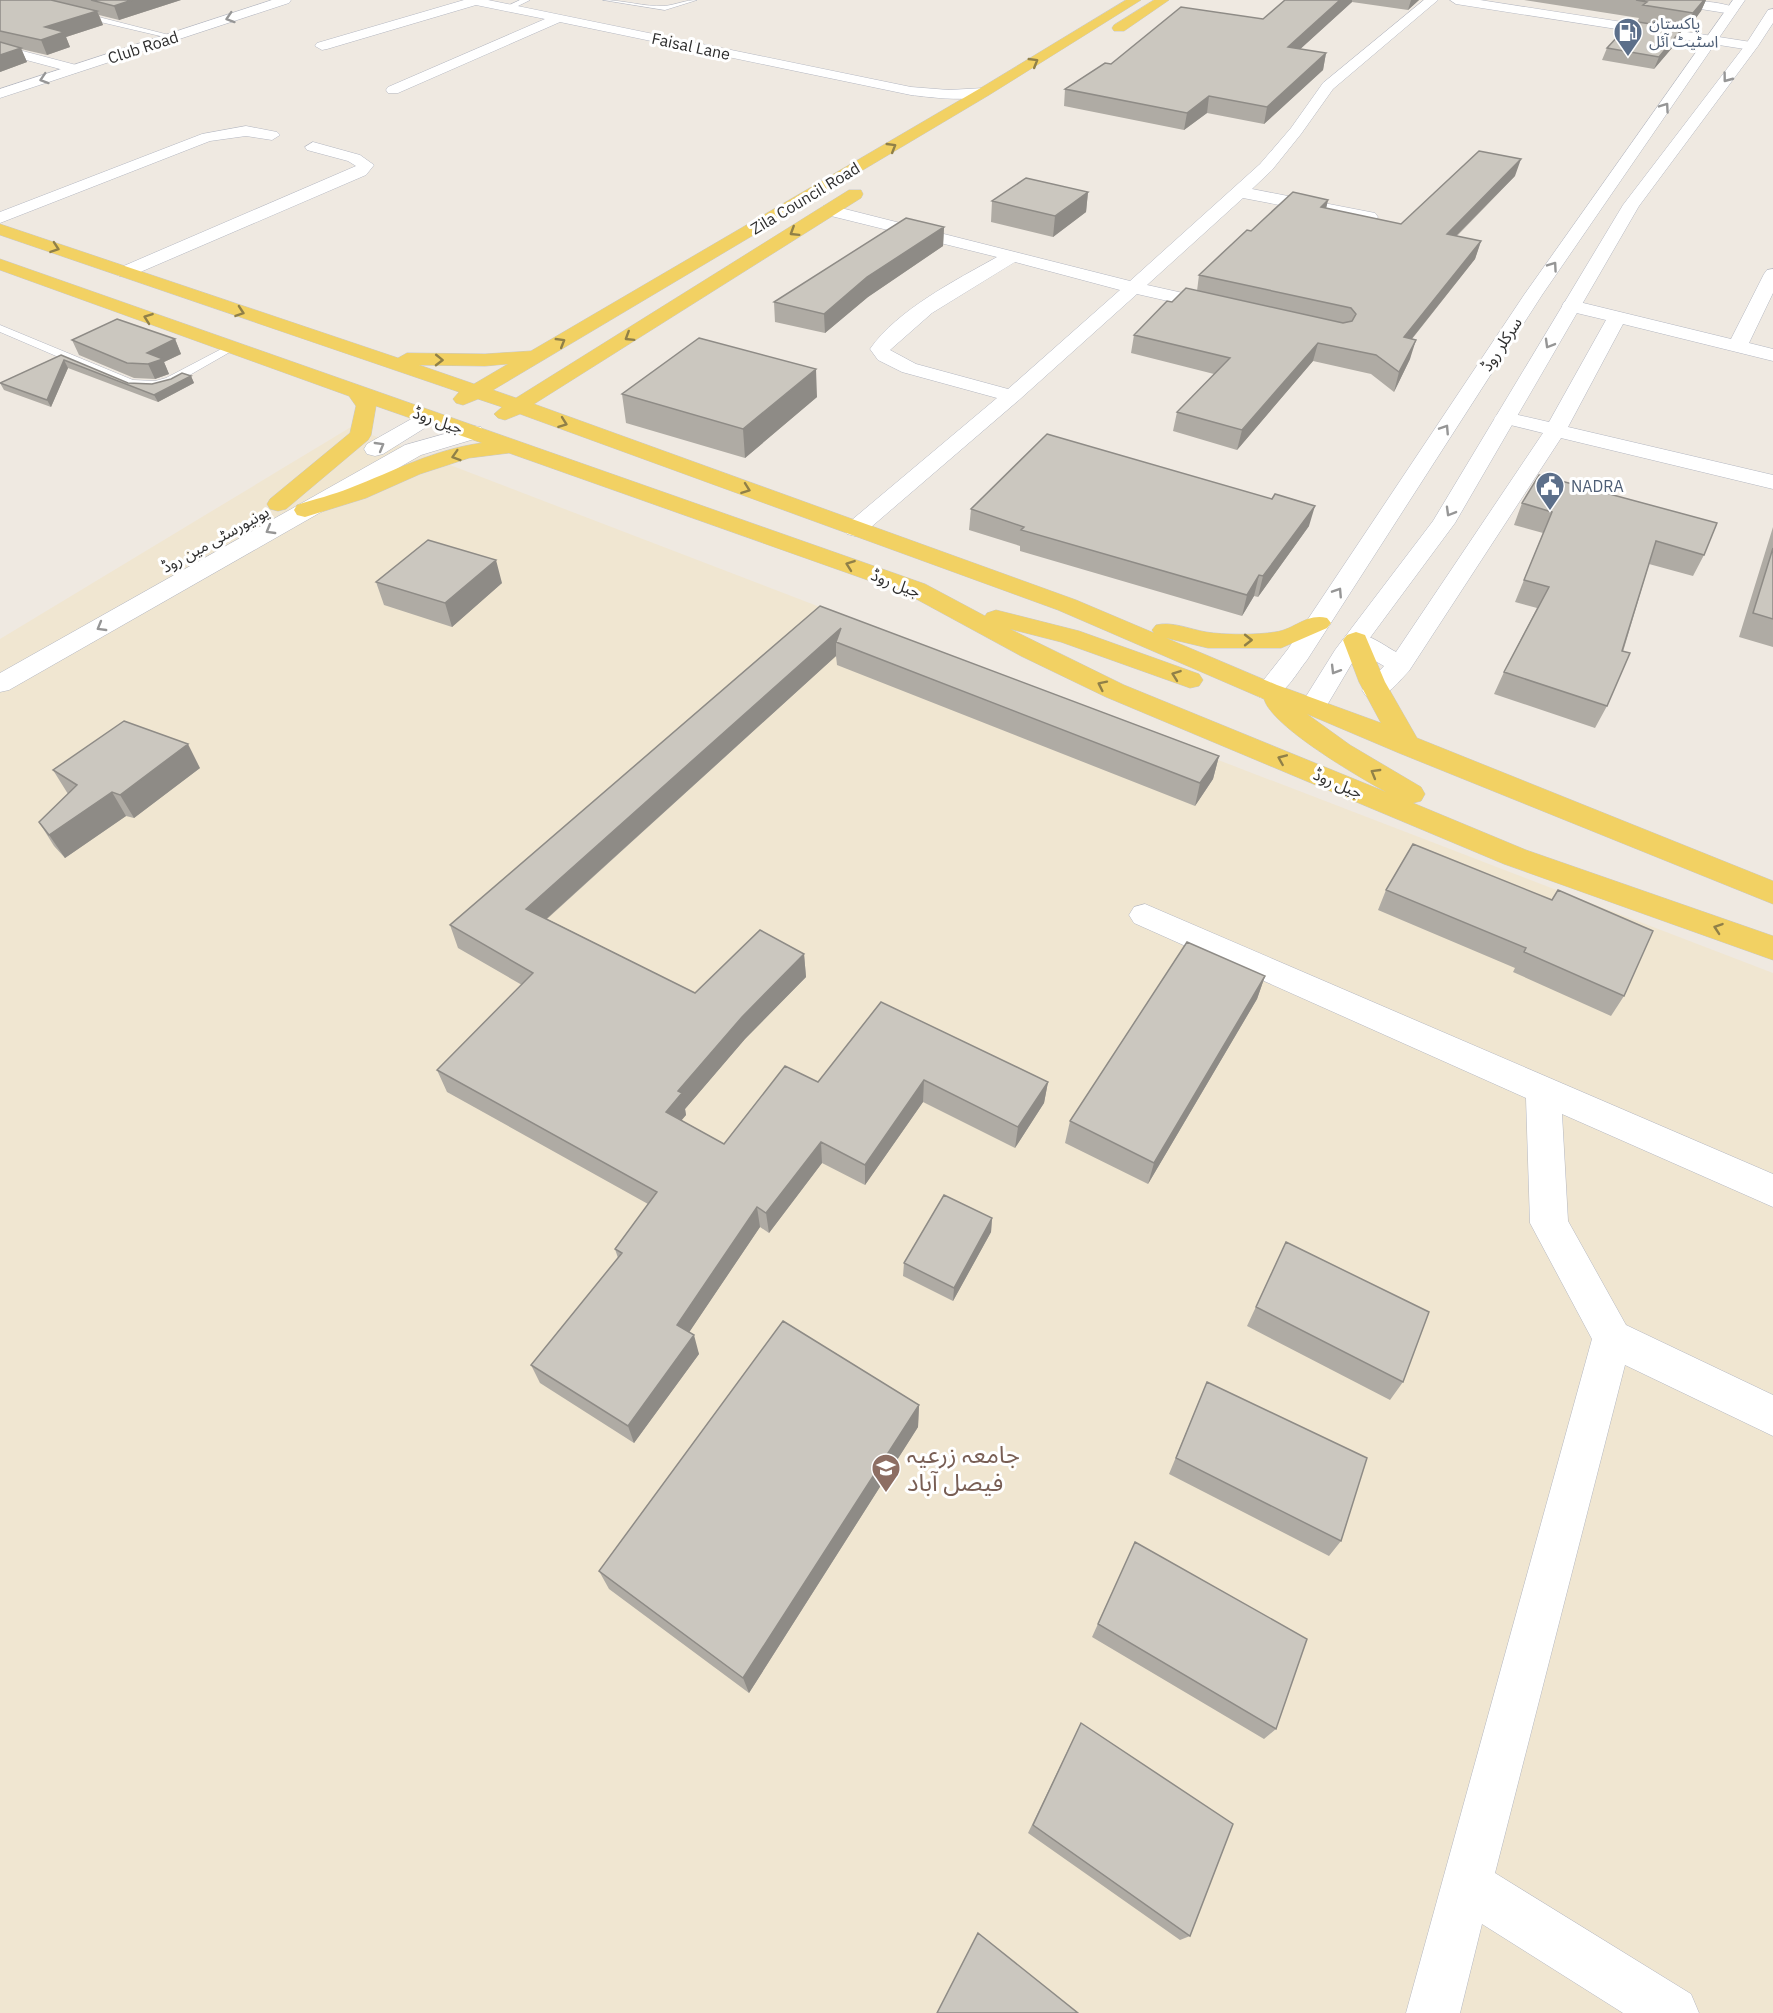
<svg xmlns="http://www.w3.org/2000/svg" width="1773" height="2013" font-family="'IBM Plex Sans','Noto Sans Arabic',sans-serif">
	<style>
		.education { fill: #f0e6d1 }
		.lines { fill: none; stroke-linecap: round; stroke-linejoin: round }
		.lane-casing { stroke: #b4b7c1; stroke-width: 1 }
		.street-casing { stroke: #b4b7c1; stroke-width: 1 }
		.secondary-casing { stroke: #b4b7c1; stroke-width: 1 }
		.primary-casing { stroke: #c9c9c9; stroke-width: 1 }
		.lane { fill: #fff; fill-rule: evenodd }
		.street { fill: #fff; fill-rule: evenodd }
		.secondary { fill: #fff; fill-rule: evenodd }
		.primary { fill: #f2d163; fill-rule: evenodd }
		.wall { fill: #afaba4 }
		.shaded-wall { fill: #8e8b86 }
		.building { fill: #cbc7bf; stroke: #8e8b86; stroke-width: 1.5 }
		.oneway { stroke: #969696 }
		.oneway2 { stroke: #908048 }
		.labels { text-anchor: middle; dominant-baseline: central; stroke-width: 6; stroke-linejoin: round; paint-order: stroke }
		.far-service-label { font-size: 16px; fill: #4e5e75; stroke: #fff; text-anchor: start }
		.far-street-label { font-size: 16px; fill: #2e2e2e; stroke: #fff }
		.near-education-label { font-size: 24px; fill: #785e54; stroke: #fff; text-anchor: start }
	</style>
	<rect width="100%" height="100%" fill="#efe9e1"/>
	<path class="education" d="M351,427L1773,973V2013H0V639Z"/>
	<g class="lines">
		<g class="lane-casing">
			<path id="lane" d="M23,0H32L177,37L173,39L32,6Z
				M520,0H530L510,10L503,8Z
				M603,0C623,0 645,7 664,6C675,5 685,0 697,0L665,10Z
				M0,325L133,380L155,381L166,378L227,346H235L237,348L174,384L155,389L131,388L0,332Z"/>
		</g>
		<g class="street-casing">
			<path id="street" d="M488,0L911,87L949,90L984,88L991,92C980,104 928,97 911,95L560,22L398,93H388L386,90L388,87L545,19L476,5L327,49L322,50L315,46L317,43L464,0Z
				M1424,0H1438L1333,89L1301,134L1272,170L1252,189L1375,213L1378,217L1375,221L1369,222L1243,198L1147,285L1228,303L1230,307L1228,311L1221,313L1137,294L1019,400L863,534L855,536L847,534L843,529L847,524L997,398L902,372L878,360L870,349C897,310 956,280 997,257L823,214L821,210L823,206L829,205L1130,281L1260,164L1291,128L1323,83ZM1015,262L1120,290L1008,389L916,364L890,350L932,313Z
				M1450,0H1480L1751,42L1758,46L1751,50L1456,4Z
				M1663,0C1680,0 1726,0 1738,10L1732,14L1669,4Z
				M0,45L80,66L82,69L75,73L0,53Z
				M246,126L277,132L280,135L272,140L246,136L210,141L0,223V212L202,134Z
				M313,142L360,155L374,165L366,175L131,276H119L116,272L119,268L356,166L348,161L307,150L305,147Z
				M1773,269V293L1749,343L1773,349V361L1623,324L1568,427L1773,475V489L1561,438L1409,671C1396,684 1386,701 1366,696L1362,690L1384,666L1347,645L1343,640L1347,635C1365,630 1380,643 1396,652L1543,433L1498,422L1494,418L1498,414L1505,412L1549,422L1606,320L1564,310L1562,306L1564,302L1571,300L1731,339L1764,274L1767,270Z
				M1145,904L1773,1174V1207L1562,1114L1568,1221L1626,1325L1773,1395V1436L1625,1365L1495,1873L1691,1994L1699,2013H1623L1482,1924L1460,2013H1406L1592,1339L1530,1223L1526,1098L1134,923L1129,915L1134,907Z"/>
		</g>
		<g class="secondary-casing">
			<path id="secondary" d="M272,0H291L289,3L0,98V89Z
				M1733,0H1745L1542,295L1307,660C1294,676 1282,703 1259,697L1255,691L1288,649L1524,295Z
				M1773,9V23L1758,46L1639,206L1455,523L1355,658L1323,712L1313,715L1303,712L1300,706L1335,650L1433,521L1623,205L1746,44L1768,10Z
				M429,411L436,413L440,417L436,421L383,454L375,456L367,454L364,449L367,444L422,413Z
				M473,426L481,427L484,432L481,437L421,455L9,690L0,692V673L405,445Z"/>
		</g>
		<g class="primary-casing">
			<path id="primary" d="M1126,0H1141L989,95L493,390L516,398L849,190H861L863,194L861,198L534,404L1076,600L1154,633L1152,630L1156,625C1172,621 1189,629 1206,632C1224,635 1257,635 1275,632C1294,630 1306,613 1327,618L1331,623L1327,628L1281,648H1208L1166,638L1277,685L1381,723L1359,682L1343,640L1347,635L1356,632L1365,635L1385,682L1417,738L1773,881V904L1399,753L1307,714L1350,745L1421,787L1425,794L1421,801L1413,803L1526,850L1773,936V960L1504,864L1106,697L1021,656L907,594L509,453L469,458L420,474L366,498L305,517L297,515L294,510L297,505C315,499 333,495 350,488C394,471 435,449 482,443L376,406L371,435L368,440L286,509L278,511L270,509L267,504L270,499L350,433L356,406L349,396L0,270V259L925,584L985,616L987,613L996,610L1079,631L1199,674L1203,680L1199,686L1190,688L1061,642L1010,629L1124,685L1386,792C1359,777 1272,727 1264,699L1058,610L520,414L505,420L498,418L494,414L502,407L478,399L463,405L456,403L453,399L459,392L0,235V224L398,358L407,353L485,354L531,351L979,89ZM508,364L474,384L419,365L485,366Z
				M1154,0H1169L1124,31H1114L1112,28L1114,25Z"/>
		</g>
		<use href="#lane" class="lane"/>
		<use href="#street" class="street"/>
		<use href="#secondary" class="secondary"/>
		<use href="#primary" class="primary"/>
	</g>
	<path class="wall" d="M0,0H181L119,20L99,15L103,25L66,37L70,47L47,55L21,49L27,62L0,72Z
		M1285,0H1419L1408,10L1352,2L1300,49L1326,53L1323,70L1264,124L1207,113L1184,130L1064,106L1065,89L1111,64L1263,19Z
		M1524,0H1706L1701,11L1687,30L1637,22L1639,18Z
		M1678,41L1654,69L1602,60L1607,48Z
		M1515,176L1457,236L1481,241L1475,259L1412,339L1410,359L1394,392L1371,374L1313,361L1237,450L1173,431L1177,412L1214,374L1131,353L1134,335L1172,302L1197,291L1199,275L1251,231L1328,200L1326,208L1401,224Z
		M1088,192L1086,212L1053,237L991,222L992,201Z
		M944,227L943,246L868,297L825,333L775,322L774,302Z
		M175,339L181,354L164,362L169,374L155,379L134,378L79,355L72,340Z
		M61,355L128,383L152,384L191,376L194,383L158,402L68,368L51,407L4,390L0,383Z
		M622,394L817,397L745,458L626,423Z
		M1522,503L1704,555L1693,576L1649,564L1607,706L1595,728L1494,694L1504,672L1537,608L1515,602L1543,533L1514,525Z
		M971,509L1309,526L1258,597L1254,596L1242,616L1020,551V546L969,530Z
		M1773,527V647L1739,637Z
		M376,582L502,583L452,627L384,605Z
		M820,606L1219,756L1213,779L1195,806L837,665L836,656L547,919L695,993L804,954L806,977L745,1039L685,1109L686,1115L681,1120L724,1144L818,1082L881,1002L1048,1082L1044,1103L1015,1148L923,1102L865,1185L822,1163L769,1233L760,1227L689,1332L699,1354L634,1443L540,1383L531,1365L618,1258L615,1249L648,1204L447,1092L437,1070L522,985L458,948L450,925Z
		M200,768L134,818L126,816L65,858L54,846L39,822L68,794L53,770Z
		M1386,890L1552,900L1624,996L1611,1016L1513,972L1515,968L1378,910Z
		M1265,976L1257,999L1148,1184L1065,1143L1070,1121Z
		M992,1218L991,1232L953,1301L903,1276L904,1263Z
		M1286,1242L1403,1382L1390,1400L1247,1326Z
		M1207,1382L1341,1541L1329,1556L1169,1474Z
		M919,1405L918,1427L749,1693L609,1589L599,1571Z
		M1135,1542L1276,1729L1264,1739L1092,1637Z
		M1081,1723L1190,1936L1180,1940L1028,1833Z"/>
	<path class="shaded-wall" d="M132,0H181L119,20L114,6Z
		M1340,0H1352V2L1285,63L1288,47Z
		M1411,0H1419L1408,10Z
		M1704,0H1706L1701,11L1687,30L1693,13Z
		M97,11L103,25L66,37L70,47L47,55L41,40L45,27Z
		M1682,29L1678,41L1654,69L1659,57Z
		M21,48L27,62L0,72V55Z
		M1326,53L1323,70L1264,124L1267,107Z
		M1209,96L1207,113L1184,130L1187,113Z
		M1521,159L1515,176L1441,251L1447,234Z
		M1088,192L1086,212L1053,237L1055,216Z
		M1328,200L1324,217L1321,207Z
		M944,227L943,246L868,297L825,333L824,314L867,277Z
		M1481,241L1475,259L1398,356L1404,337Z
		M175,339L181,354L164,362L169,374L155,379L148,364L147,353Z
		M1416,340L1410,359L1394,392L1399,372Z
		M1318,343L1313,361L1237,450L1242,430Z
		M64,360L68,368L51,407L47,400Z
		M816,369L817,397L745,458L743,429Z
		M191,376L194,383L158,402L154,395Z
		M1315,506L1309,526L1258,597L1263,576Z
		M496,560L502,583L452,627L445,603Z
		M1259,575L1254,596L1242,616L1247,595Z
		M841,628L836,642V656L533,931L526,909Z
		M188,744L200,768L134,818L120,795Z
		M1219,756L1213,779L1195,806L1200,783Z
		M112,792L126,816L65,858L49,835Z
		M804,954L806,977L745,1039L685,1109L686,1115L671,1133L666,1112L678,1091L742,1017Z
		M1265,976L1257,999L1148,1184L1154,1163Z
		M924,1080L923,1102L865,1185V1165Z
		M1048,1082L1044,1103L1015,1148L1018,1127Z
		M821,1142L822,1163L769,1233L766,1213Z
		M757,1207L760,1227L682,1343L677,1325Z
		M992,1218L991,1232L953,1301L954,1288Z
		M694,1335L699,1354L634,1443L628,1426Z
		M919,1405L918,1427L749,1693L743,1678Z"/>
	<path class="building" d="M0,0H51L97,11L45,27L64,32L41,40L0,31Z
		M91,0H132L114,6Z
		M1285,0H1340L1288,47L1326,53L1267,107L1209,96L1187,113L1065,89L1105,63L1111,64L1181,7L1263,19Z
		M1636,0H1704L1693,13L1643,5L1647,2Z
		M1632,21L1682,29L1659,57L1607,48Z
		M0,42L21,48L0,55Z
		M1479,151L1521,159L1447,234L1481,241L1404,337L1416,340L1399,372L1376,355L1318,343L1242,430L1177,412L1230,358L1134,335L1167,301L1172,302L1186,288L1343,323L1352,321L1356,314L1351,308L1199,275L1247,230L1251,231L1293,192L1328,200L1321,207L1401,224Z
		M1026,178L1088,192L1055,216L992,201Z
		M906,218L944,227L867,277L824,314L774,302Z
		M117,319L175,339L147,353L163,359L148,364L127,363L72,340Z
		M699,338L816,369L743,429L622,394Z
		M61,355L128,383L152,384L171,379L182,373L191,376L154,395L64,360L47,400L0,383Z
		M1047,434L1272,499L1275,494L1315,506L1263,576L1259,575L1247,595L1021,530L1024,527L971,509Z
		M1539,475L1717,523L1704,555L1656,541L1622,651L1630,653L1607,706L1504,672L1549,587L1524,580L1552,512L1522,503Z
		M428,540L496,560L445,603L376,582Z
		M1773,548V619L1753,613Z
		M820,606L1219,756L1200,783L836,642L841,628L526,909L695,993L760,930L804,954L742,1017L678,1091L682,1093L666,1112L724,1144L785,1066L818,1082L881,1002L1048,1082L1018,1127L924,1080L865,1165L821,1142L766,1213L757,1207L677,1325L694,1335L628,1426L531,1365L622,1253L615,1249L657,1192L437,1070L533,973L450,925Z
		M124,721L188,744L120,795L112,792L49,835L39,822L77,785L53,770Z
		M1413,844L1552,900L1558,890L1653,931L1624,996L1524,952L1526,948L1386,890Z
		M1187,942L1265,976L1154,1163L1070,1121Z
		M944,1195L992,1218L954,1288L904,1263Z
		M1286,1242L1429,1312L1403,1382L1256,1307Z
		M783,1321L919,1405L743,1678L599,1571Z
		M1207,1382L1367,1458L1341,1541L1176,1458Z
		M1135,1542L1307,1639L1276,1729L1098,1624Z
		M1081,1723L1233,1824L1190,1936L1033,1825Z
		M978,1933L1078,2013H937Z"/>
	<defs><path id="oneway-chevron" d="M-2-3.5L2.5 0L-2 3.5" fill="none" stroke-width="1.6" stroke-linecap="round" stroke-linejoin="round" transform="scale(1.5)"/></defs>
	<g class="oneway">
		<use href="#oneway-chevron" transform="translate(230 18) rotate(162)"/>
		<use href="#oneway-chevron" transform="translate(1727 78) rotate(127)"/>
		<use href="#oneway-chevron" transform="translate(44 79) rotate(162)"/>
		<use href="#oneway-chevron" transform="translate(1665 107) rotate(-55)"/>
		<use href="#oneway-chevron" transform="translate(1553 266) rotate(-55)"/>
		<use href="#oneway-chevron" transform="translate(1549 344) rotate(120)"/>
		<use href="#oneway-chevron" transform="translate(1445 429) rotate(-57)"/>
		<use href="#oneway-chevron" transform="translate(380 446) rotate(-30)"/>
		<use href="#oneway-chevron" transform="translate(1450 512) rotate(120)"/>
		<use href="#oneway-chevron" transform="translate(270 530) rotate(150)"/>
		<use href="#oneway-chevron" transform="translate(1338 592) rotate(-57)"/>
		<use href="#oneway-chevron" transform="translate(101 627) rotate(150)"/>
		<use href="#oneway-chevron" transform="translate(1335 670) rotate(121)"/>
	</g>
	<g class="oneway2">
		<use href="#oneway-chevron" transform="translate(1034 62) rotate(-31)"/>
		<use href="#oneway-chevron" transform="translate(892 147) rotate(-31)"/>
		<use href="#oneway-chevron" transform="translate(794 232) rotate(148)"/>
		<use href="#oneway-chevron" transform="translate(55 248) rotate(19)"/>
		<use href="#oneway-chevron" transform="translate(240 312) rotate(19)"/>
		<use href="#oneway-chevron" transform="translate(148 318) rotate(-160)"/>
		<use href="#oneway-chevron" transform="translate(629 337) rotate(148)"/>
		<use href="#oneway-chevron" transform="translate(561 342) rotate(-31)"/>
		<use href="#oneway-chevron" transform="translate(439 360) rotate(1)"/>
		<use href="#oneway-chevron" transform="translate(563 423) rotate(20)"/>
		<use href="#oneway-chevron" transform="translate(456 456) rotate(163)"/>
		<use href="#oneway-chevron" transform="translate(746 489) rotate(20)"/>
		<use href="#oneway-chevron" transform="translate(850 565) rotate(-160)"/>
		<use href="#oneway-chevron" transform="translate(1248 640)"/>
		<use href="#oneway-chevron" transform="translate(1176 675) rotate(-160)"/>
		<use href="#oneway-chevron" transform="translate(1102 685) rotate(-154)"/>
		<use href="#oneway-chevron" transform="translate(1282 759) rotate(-157)"/>
		<use href="#oneway-chevron" transform="translate(1375 773) rotate(-150)"/>
		<use href="#oneway-chevron" transform="translate(1718 928) rotate(-161)"/>
	</g>
	<defs>
		<g id="fuel-pin" transform="scale(1.5)"><path d="M0 17L-7.5 6A9.5 9.5 0 1 1 7.5 6Z" fill="#5c6f8a" stroke="#fff"/><path d="M-5.5-6h7V0h2V4h1.3V-2.5L3-4.5l.8-.8L6-3V5H2.5V1h-1V6h-7ZM-4.2-4.7v3.2H.2V-4.7Z" fill="#fff"/></g>
		<g id="civic-pin" transform="scale(1.5)"><path d="M0 17L-7.5 6A9.5 9.5 0 1 1 7.5 6Z" fill="#5c6f8a" stroke="#fff"/><path d="M-.6-6.5H3V-4.5H.6V-3L4-1V1h2V6H-6V1h2V-1L-.6-3ZM-1.2 2.5V6h2.4V2.5Z" fill="#fff"/></g>
		<g id="university-pin" transform="scale(1.5)"><path d="M0 17L-7.5 6A9.5 9.5 0 1 1 7.5 6Z" fill="#8d6e63" stroke="#fff"/><path d="M0-5L7-2L0 1L-7-2ZM-4 1L0 2.5L4 1V4Q0 6-4 4Z" fill="#fff"/></g>
	</defs>
	<g fill-rule="evenodd">
		<use href="#fuel-pin" x="1628" y="32"/>
		<use href="#civic-pin" x="1550" y="486"/>
		<use href="#university-pin" x="886" y="1468"/>
	</g>
	<g class="labels">
		<g class="far-service-label">
			<text x="1649" y="23">پاکستان<tspan x="1649" dy="18">اسٹیٹ آئل</tspan></text>
			<text x="1571" y="486">NADRA</text>
		</g>
		<g class="far-street-label">
			<text transform="translate(691 46) rotate(12)">Faisal Lane</text>
			<text transform="translate(143 47) rotate(-18)">Club Road</text>
			<text transform="translate(805 198) rotate(-31)">Zila Council Road</text>
			<text transform="translate(1501 344) rotate(-57)">سرکلر روڈ</text>
			<text transform="translate(438 420) rotate(19)">جیل روڈ</text>
			<text transform="translate(215 539) rotate(-29)">یونیورسٹی مین روڈ</text>
			<text transform="translate(896 583) rotate(21)">جیل روڈ</text>
			<text transform="translate(1338 783) rotate(23)">جیل روڈ</text>
		</g>
		<g class="near-education-label">
			<text x="907" y="1454">جامعہ زرعیہ<tspan x="907" dy="28">فیصل آباد</tspan></text>
		</g>
	</g>
</svg>
